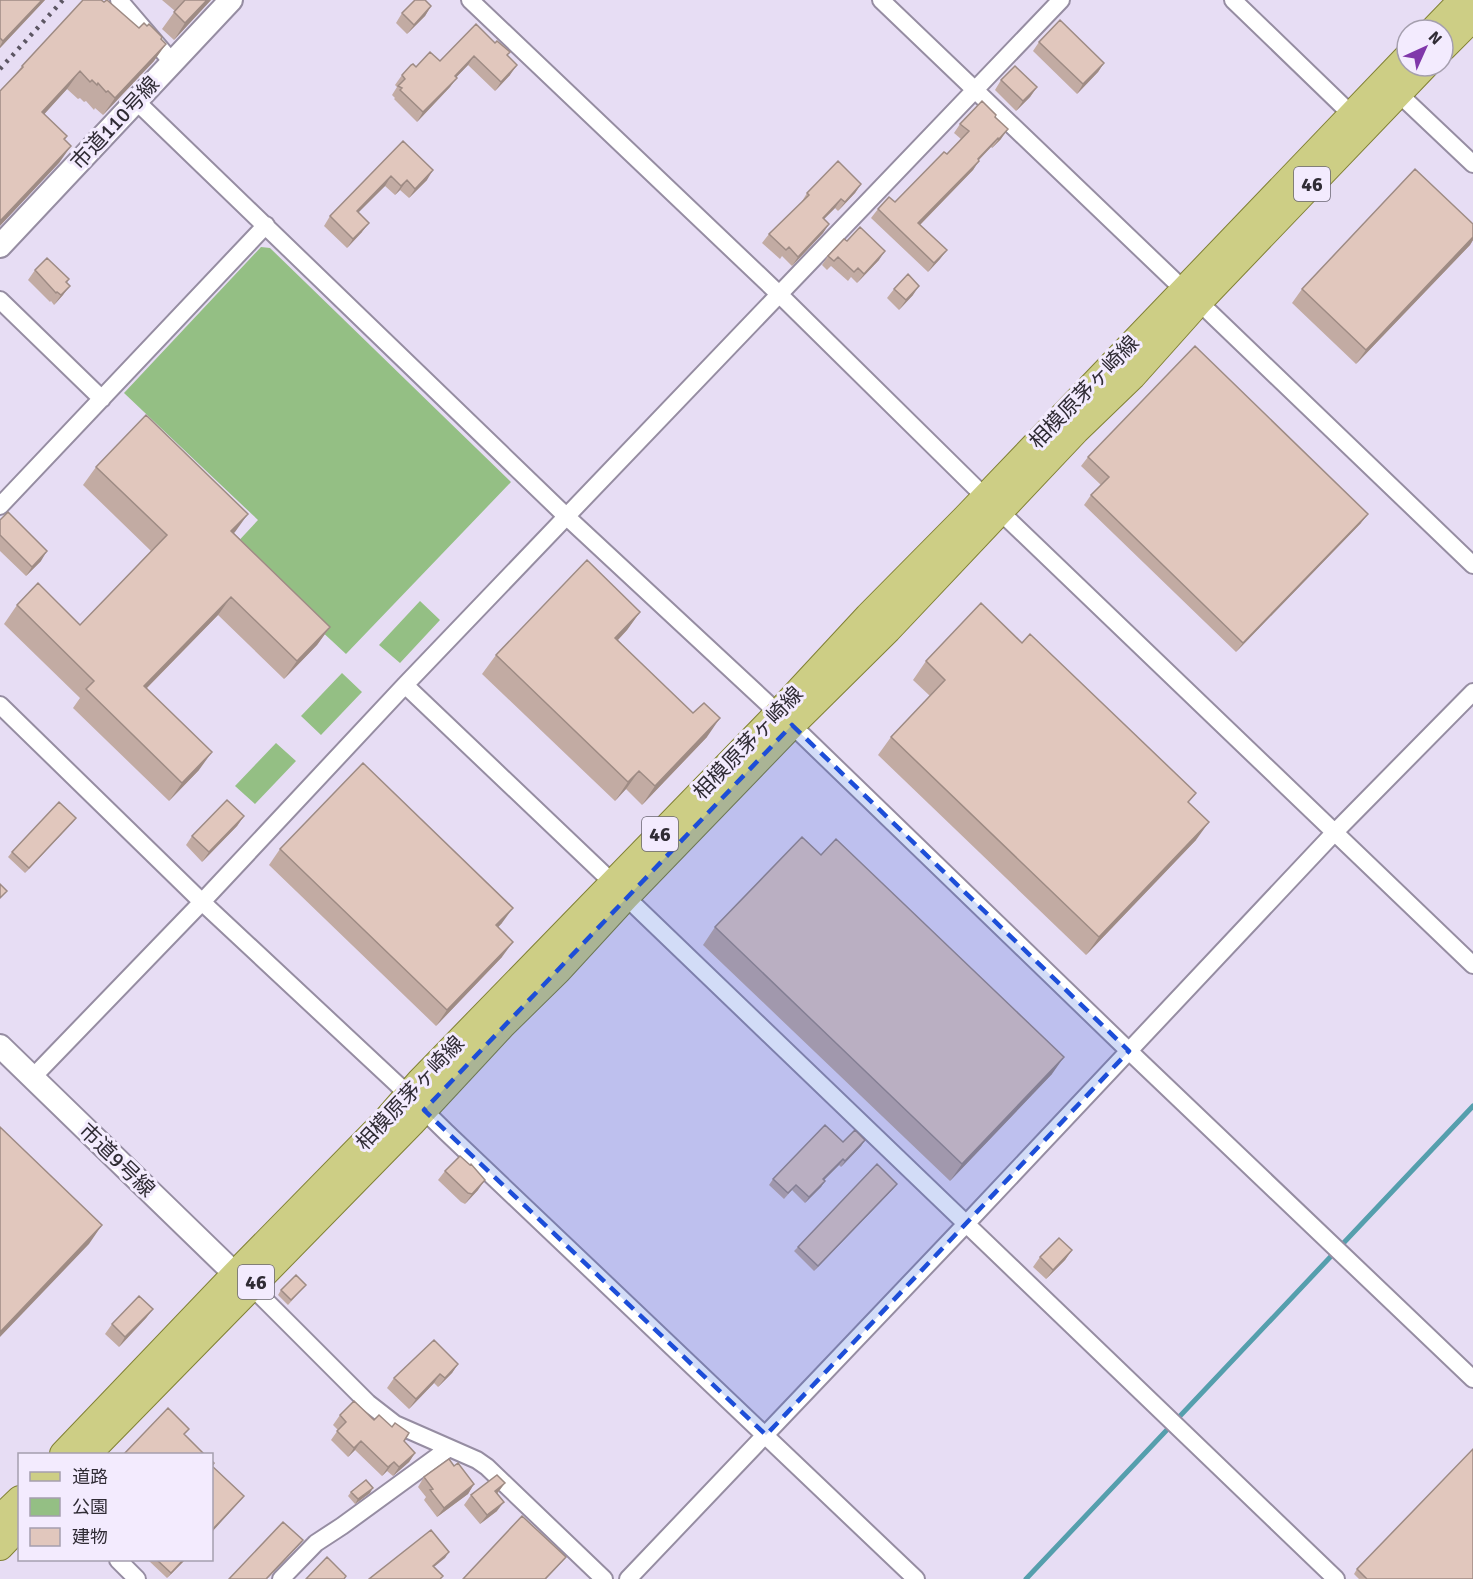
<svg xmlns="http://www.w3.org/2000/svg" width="1473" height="1579" font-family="Signika,'Noto Sans JP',sans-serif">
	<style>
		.green { fill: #94bf84 }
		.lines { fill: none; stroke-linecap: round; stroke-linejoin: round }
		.stream { stroke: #559fad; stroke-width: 5 }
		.street-casing { stroke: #968da2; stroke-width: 20 }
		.secondary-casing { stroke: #968da2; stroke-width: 26 }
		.primary-casing { stroke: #808034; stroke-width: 28 }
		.street { stroke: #fff; stroke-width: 16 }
		.secondary { stroke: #fff; stroke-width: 22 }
		.primary { stroke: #cdce85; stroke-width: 26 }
		.rail { stroke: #5c5663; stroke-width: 4.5; stroke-dasharray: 3 6; stroke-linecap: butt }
		.wall { fill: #c2aba3 }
		.shaded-wall { fill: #9e8b84 }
		.building { fill: #e1c7bd; stroke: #9e8b84; stroke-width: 1.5 }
		.marked { fill: #1d4ed8; fill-opacity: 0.2; stroke: #1d4ed8; stroke-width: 4.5; stroke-dasharray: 12 8; stroke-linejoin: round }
		.labels { text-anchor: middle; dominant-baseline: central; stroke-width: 6; stroke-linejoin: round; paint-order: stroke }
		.shield { fill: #f3ebfe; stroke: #6a6571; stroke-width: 1.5 }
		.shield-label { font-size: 20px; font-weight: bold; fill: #302c35 }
		.street-label { font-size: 21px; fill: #302c35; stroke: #f3ebfe }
	</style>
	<rect width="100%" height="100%" fill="#e7ddf4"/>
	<path class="green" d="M261,247L270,248L511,482L346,654L232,548L258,520L124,393Z
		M420,601L440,620L400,663L379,645Z
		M342,673L362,692L321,735L301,716Z
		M276,743L296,761L255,804L235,786Z"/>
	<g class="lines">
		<path class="stream" d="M1026,1579L1473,1106"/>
		<g class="street-casing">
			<path id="street" d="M119,0L172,62
				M470,0L780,295L985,497L1473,965
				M881,0L1183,289
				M1233,0L1351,114
				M1398,93L1473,164
				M136,101L567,517L778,713
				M0,300L102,399
				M1199,302L1473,565
				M0,506L266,225
				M405,685L613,883
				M0,705L202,902L397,1084L446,1132L916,1579
				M792,725L1129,1051L1473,1379
				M626,897L1336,1579
				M33,1077L202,902L405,685L1061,0
				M245,1283L262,1297L368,1403L395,1424L477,1460L487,1467L604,1579
				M118,1560L137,1579
				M281,1579L316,1543L342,1526L449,1448
				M628,1579L966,1224L1334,833L1473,692"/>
		</g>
		<g class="secondary-casing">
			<path id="secondary" d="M0,246L231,0
				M0,1046L235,1274"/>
		</g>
		<g class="primary-casing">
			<path id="primary" d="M1433,30L1462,0
				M1443,48L1473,18
				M63,1454L235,1274L386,1120L420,1081L778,713L868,616L965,518L1407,57
				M88,1454L412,1123L503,1025L558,971L626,897L792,725L888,630L1076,431L1132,377L1199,302L1425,66
				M0,1518L20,1499
				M0,1547L20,1526"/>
		</g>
		<use href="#street" class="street"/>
		<use href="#secondary" class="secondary"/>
		<use href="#primary" class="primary"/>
		<path class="rail" d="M0,69L63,0"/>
	</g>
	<path class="wall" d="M0,0H45L0,48Z
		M162,0H211L174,40L162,29L175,11Z
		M431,6L425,16L407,34L396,23L402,13Z
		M476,24L507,56L510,75L495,91L468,65L456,77L450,87L417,122L394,99L395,98L392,95L397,87L395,85L402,75L416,67L440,61Z
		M139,28L161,39L154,61L103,115L95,108L94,110L86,101L84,102L80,98L78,99L67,89L44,114L67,136L65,140L59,163L15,75L22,66Z
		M1039,42L1104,63L1098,72L1077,94L1033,51Z
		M1001,80L1037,87L1030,97L1016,111L995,90Z
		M995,117L1001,139L992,148L991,147L979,160L973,170L920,225L947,250L940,259L928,272L871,218L878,209L895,202L947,154L961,139L954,133L960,124Z
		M403,141L427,180L409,198L400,190L395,195L385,186L358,212L362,232L347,248L324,226L330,216Z
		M861,184L855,193L838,211L835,208L824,219L829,224L823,233L792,266L782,256L780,259L762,243L769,234L801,203L807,193Z
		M1473,224V240L1470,245L1356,364L1292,303L1302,289Z
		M847,241L879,260L857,283L851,277L848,281L831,266L827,270L822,265L828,256Z
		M35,270L69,279L67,283L63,295L54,305L51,301L50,302L28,280Z
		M894,289L913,295L899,310L887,298Z
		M1088,457L1361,523L1236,652L1084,505L1091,495L1101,485L1081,466Z
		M96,467L234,533L330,627L317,645L284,679L218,615L147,688L199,770L169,801L73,708L80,698L4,624L17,605L80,625L151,551L83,485Z
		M0,520L41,561L26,576L0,551Z
		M640,612L627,630L618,640L707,737L642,805L626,789L615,801L482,674L496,655Z
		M926,661L1189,803L1196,840L1086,955L878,755L891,737L930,696L913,680Z
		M244,816L237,826L202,862L186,845L192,836Z
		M76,818L72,823L25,873L8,857L12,852Z
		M280,849L502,923L498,927L502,957L436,1026L269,865Z
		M821,855L1052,1074L950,1181L703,945L715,927Z
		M865,1140L861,1146L841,1167L839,1165L824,1180L825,1181L821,1187L805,1203L792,1190L784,1199L769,1185L773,1179L843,1142Z
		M470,1165L478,1190L465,1204L461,1202L438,1180L445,1171Z
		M893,1189L814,1271L794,1251L798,1247Z
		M1072,1250L1065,1260L1046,1279L1033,1267L1040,1257Z
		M306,1285L288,1305L278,1295L281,1290Z
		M153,1309L146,1318L119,1347L105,1334L112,1324Z
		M458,1364L452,1373L438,1387L434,1383L409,1409L387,1388L394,1378Z
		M340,1415L374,1420L404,1441L415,1453L409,1462L393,1476L387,1471L382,1476L355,1450L348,1457L331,1440L338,1430L333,1425Z
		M424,1477L474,1484L468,1494L437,1517L424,1500L426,1497L418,1487Z
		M505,1483L497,1494V1511L480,1524L464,1505L471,1495Z
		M351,1492L370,1493L355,1504L348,1496Z
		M148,1560H185L167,1578Z
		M1357,1569L1473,1579H1359L1354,1574Z"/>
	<path class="shaded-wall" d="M42,0H45L0,48V46L3,41Z
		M207,0H211L174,40L185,23Z
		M431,6L425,16L407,34L414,25Z
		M166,44L154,61L103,115L115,98Z
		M474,56L468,65L448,86L455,76Z
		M1104,63L1098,72L1077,94L1083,84Z
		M517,65L510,75L495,91L501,82Z
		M80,71L67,89L30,130L42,112Z
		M457,78L450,87L417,122L423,112Z
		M1037,87L1030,97L1016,111L1023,101Z
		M1008,129L1001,139L992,148L999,139Z
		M998,138L991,147L971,168L978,159Z
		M71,146L59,163L0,226V221Z
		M979,161L973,170L912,233L918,223Z
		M433,170L427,180L409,198L415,189Z
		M391,176L385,186L350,221L357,211Z
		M407,180L400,190L395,195L401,186Z
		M861,184L855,193L838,211L845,202Z
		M841,199L835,208L816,227L823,218Z
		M369,223L362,232L347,248L353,239Z
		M829,224L823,233L792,266L798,257Z
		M1473,237V240L1470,245L1356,364L1366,350Z
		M947,250L940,259L928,272L934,263Z
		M885,251L879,260L857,283L864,274Z
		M70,286L63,295L54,305L61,295Z
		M919,286L913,295L899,310L906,300Z
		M248,514L235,532L219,549L231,531Z
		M1368,514L1361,523L1236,652L1243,643Z
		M47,551L41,561L26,576L32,567Z
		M231,597L218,615L131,704L144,686Z
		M640,612L627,630L602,657L615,638Z
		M330,627L317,645L284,679L297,661Z
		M720,718L707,737L642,805L655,786Z
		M212,752L199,770L169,801L182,783Z
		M639,771L626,789L615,801L628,782Z
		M244,816L237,826L202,862L209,852Z
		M76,818L72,823L25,873L29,868Z
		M1209,822L1196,840L1086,955L1099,937Z
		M513,908L502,923L485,941L496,925Z
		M513,942L502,957L436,1026L447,1010Z
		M1064,1057L1052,1074L950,1181L962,1164Z
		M865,1140L861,1146L841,1167L845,1161Z
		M843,1159L839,1165L819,1185L823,1179Z
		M485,1180L478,1190L465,1204L472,1194Z
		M825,1181L821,1187L805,1203L809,1197Z
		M897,1184L893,1189L814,1271L818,1266Z
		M102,1225L89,1244L0,1337V1332Z
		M1072,1250L1065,1260L1046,1279L1053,1270Z
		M153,1309L146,1318L119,1347L125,1337Z
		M458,1364L452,1373L438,1387L445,1378Z
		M440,1374L434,1383L409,1409L416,1399Z
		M361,1441L355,1450L348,1457L354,1448Z
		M415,1453L409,1462L393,1476L399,1467Z
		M394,1462L387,1471L382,1476L388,1467Z
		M505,1483L498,1492L489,1501L495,1491Z
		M474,1484L468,1494L437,1517L444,1508Z
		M373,1488L370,1493L355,1504L358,1499Z
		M244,1496L240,1501L212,1532V1530Z
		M504,1502L497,1511L480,1524L487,1515Z
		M303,1540L299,1545L267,1579H266Z
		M449,1552L445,1558L429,1571L433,1566Z
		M566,1557L562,1562L546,1579H545Z
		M183,1560H185L167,1578L171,1573Z"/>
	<path class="building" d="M0,0H42L3,41L0,38Z
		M83,0H101L104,2L107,0L139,28L144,23L147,26L149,24L162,37L161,39L166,44L115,98L108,91L106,92L98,83L97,85L92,80L90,82L80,71L42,112L67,136L64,139L71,146L0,221V91L23,67L22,66Z
		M185,0H207L185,23L174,12Z
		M415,0H425L431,6L414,25L402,13Z
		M1060,20L1104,63L1083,84L1039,42Z
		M476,24L495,43L497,41L510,52L507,55L517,65L501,82L474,56L455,76L457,78L423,112L400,90L402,88L398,86L405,79L402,75L411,65L413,64L416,67L430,52L440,61Z
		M1015,66L1037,87L1023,101L1001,80Z
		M982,101L996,115L995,117L1008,129L999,139L998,138L978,159L979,161L918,223L947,250L934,263L878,209L889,197L895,202L944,152L947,154L969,131L960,124Z
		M403,141L433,170L415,189L407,180L401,186L391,176L357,211L369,223L353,239L330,216Z
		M838,161L861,184L845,202L841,199L823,218L829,224L798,257L789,247L786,250L769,234L809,195L807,193Z
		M1415,169L1473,224V237L1366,350L1302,289Z
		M860,227L885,251L864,274L858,268L854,272L838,257L834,261L828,256L844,239L847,241Z
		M47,258L69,279L66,282L70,286L61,295L57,292L56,293L35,270Z
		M908,274L919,286L906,300L894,289Z
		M1195,346L1368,514L1243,643L1091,495L1109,477L1088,457Z
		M146,415L248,514L231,531L330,627L297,661L231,597L144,686L212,752L182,783L86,689L94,681L17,605L38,583L80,625L167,535L96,467Z
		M8,512L47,551L32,567L0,535V520Z
		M587,560L640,612L615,638L693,713L704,703L720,718L655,786L639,771L628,782L496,655Z
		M981,603L1022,643L1030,634L1196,793L1188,802L1209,822L1099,937L891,737L945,680L926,661Z
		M363,763L513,908L496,925L513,942L447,1010L280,849Z
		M227,800L244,816L209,852L192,836Z
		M59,802L76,818L29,868L12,852Z
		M802,837L821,855L836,839L1064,1057L962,1164L715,927Z
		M0,884L7,891L0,898Z
		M825,1125L843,1142L855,1130L865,1140L845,1161L843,1159L823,1179L825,1181L809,1197L796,1185L788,1193L773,1179Z
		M0,1127L102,1225L0,1332Z
		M460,1156L470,1165L471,1164L485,1180L472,1194L468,1193L445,1171Z
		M877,1164L897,1184L818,1266L798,1247Z
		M1059,1238L1072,1250L1053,1270L1040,1257Z
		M296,1275L306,1285L291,1300L281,1290Z
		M139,1296L153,1309L125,1337L112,1324Z
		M434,1340L458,1364L445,1378L440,1374L416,1399L394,1378Z
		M354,1401L374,1420L379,1415L392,1427L395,1423L409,1433L404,1441L415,1453L399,1467L394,1462L388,1467L361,1441L354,1448L337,1431L346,1422L340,1415Z
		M168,1408L189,1429L184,1434L205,1455H123Z
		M1473,1449V1579H1367L1357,1569Z
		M449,1459L454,1466L458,1463L474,1484L444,1508L430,1490L433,1489L424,1477Z
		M212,1461L214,1463L212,1466L244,1496L212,1530Z
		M497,1475L505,1483L495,1491L504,1502L487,1515L471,1495Z
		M366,1480L373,1488L358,1499L351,1492Z
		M522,1516L566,1557L545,1579H463Z
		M283,1522L303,1540L266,1579H229Z
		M431,1530L449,1552L433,1566L443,1576L440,1579H369Z
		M327,1557L346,1576L344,1579H306Z
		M157,1560H183L171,1573Z"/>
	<path class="marked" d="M792,725L1129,1051L766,1435L424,1110Z"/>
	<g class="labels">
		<g class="shield">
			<rect x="1294" y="167" width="36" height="34" rx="4.5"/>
			<rect x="642" y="817" width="36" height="34" rx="4.5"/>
			<rect x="238" y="1265" width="36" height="34" rx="4.5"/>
		</g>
		<g class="shield-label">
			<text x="1312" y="184">46</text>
			<text x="660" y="834">46</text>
			<text x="256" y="1282">46</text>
		</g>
		<g class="street-label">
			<text transform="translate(115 123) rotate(-47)">市道110号線</text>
			<text transform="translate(1084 392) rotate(-46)">相模原茅ヶ崎線</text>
			<text transform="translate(748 743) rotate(-46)">相模原茅ヶ崎線</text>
			<text transform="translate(410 1093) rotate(-47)">相模原茅ヶ崎線</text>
			<text transform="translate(117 1160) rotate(44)">市道9号線</text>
		</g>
	</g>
	<rect x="18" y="1453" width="195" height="108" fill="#f3ebfe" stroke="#a59fae" stroke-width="1.5"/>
	<rect x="30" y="1472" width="30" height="9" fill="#cdce85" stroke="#a59fae" stroke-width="1.5"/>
	<text x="72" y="1483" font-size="18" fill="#302c35">道路</text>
	<rect x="30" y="1498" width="30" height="18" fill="#94bf84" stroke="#a59fae" stroke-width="1.5"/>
	<text x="72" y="1513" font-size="18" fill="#302c35">公園</text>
	<rect x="30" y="1528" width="30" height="18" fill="#e1c7bd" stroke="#a59fae" stroke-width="1.5"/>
	<text x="72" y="1543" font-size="18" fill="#302c35">建物</text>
	<g transform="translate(1425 48) rotate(45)"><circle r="28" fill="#f3ebfe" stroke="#a59fae" stroke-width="1.5"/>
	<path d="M0-4.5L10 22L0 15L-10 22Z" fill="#8037aa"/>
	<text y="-9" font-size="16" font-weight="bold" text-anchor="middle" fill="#302c35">N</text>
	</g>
</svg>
